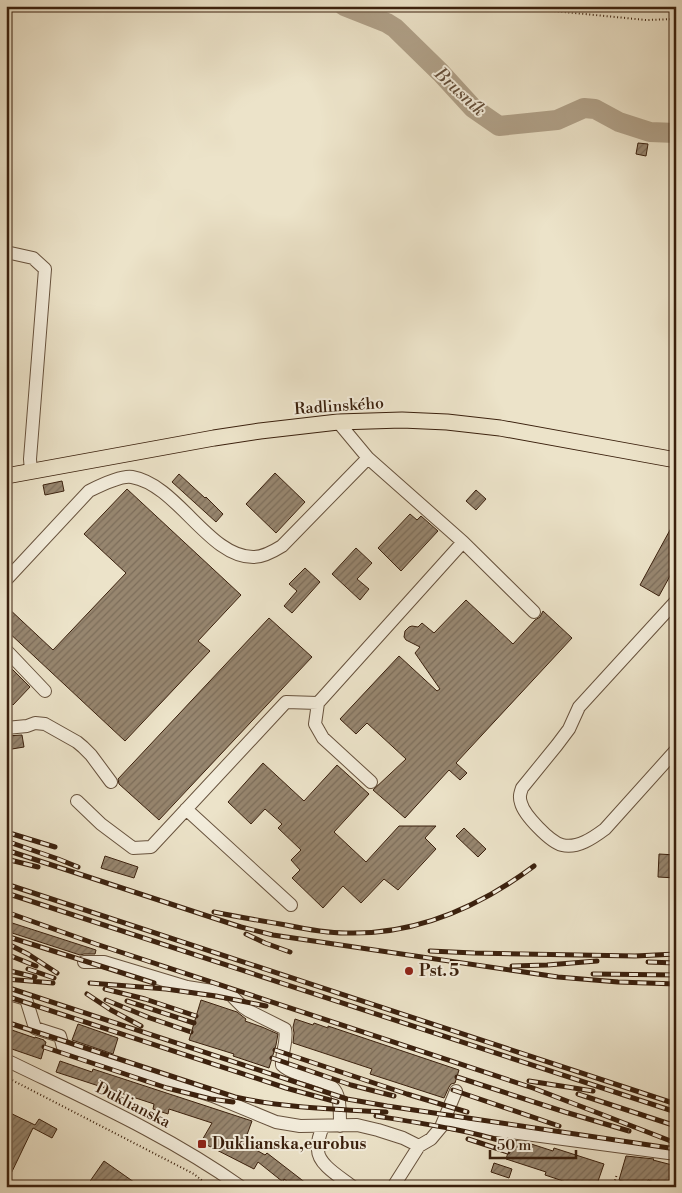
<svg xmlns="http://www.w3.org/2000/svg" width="682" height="1193" font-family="'Libre Bodoni',serif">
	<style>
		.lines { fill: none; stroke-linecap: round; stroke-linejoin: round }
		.river { stroke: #b0a189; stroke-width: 20 }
		.building { fill: url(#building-hatch); stroke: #3b210e }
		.minor-casing { stroke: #67523d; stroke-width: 14 }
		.major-casing { stroke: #3b210e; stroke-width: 17 }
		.path { stroke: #3b210e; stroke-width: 2; stroke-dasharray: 1 2.5; stroke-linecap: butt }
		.minor { stroke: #f3eddc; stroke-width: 12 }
		.major { stroke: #ece3c9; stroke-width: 15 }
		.rail-casing { stroke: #3b210e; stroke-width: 5 }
		.rail { stroke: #f3eddc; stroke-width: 3; stroke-dasharray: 9; stroke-linecap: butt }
		.poi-dot { fill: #8f2418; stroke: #f3eddc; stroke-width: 2 }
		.labels { text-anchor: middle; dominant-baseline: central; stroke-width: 4; stroke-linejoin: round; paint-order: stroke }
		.street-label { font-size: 16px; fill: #3b210e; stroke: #f3eddc }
		.poi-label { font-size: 16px; font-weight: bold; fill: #3b210e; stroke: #f3eddc; text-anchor: start }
		.water-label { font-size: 18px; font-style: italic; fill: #644e39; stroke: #f3eddc }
	</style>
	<defs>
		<pattern id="building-hatch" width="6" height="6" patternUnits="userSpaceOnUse" patternTransform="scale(1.25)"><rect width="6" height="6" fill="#97866f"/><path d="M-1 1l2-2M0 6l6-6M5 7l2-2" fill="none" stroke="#7c6d5a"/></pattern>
	</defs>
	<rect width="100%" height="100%" fill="#ece3c9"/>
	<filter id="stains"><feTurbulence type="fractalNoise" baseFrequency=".004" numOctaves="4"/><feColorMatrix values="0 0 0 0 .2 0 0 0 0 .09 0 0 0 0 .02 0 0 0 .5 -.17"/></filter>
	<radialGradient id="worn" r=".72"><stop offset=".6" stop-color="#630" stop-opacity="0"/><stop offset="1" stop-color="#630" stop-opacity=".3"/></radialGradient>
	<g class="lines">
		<path class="river" d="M344,6L387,23L395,28L441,73L473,108L499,126L557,120L584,108L595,109L619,122L650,132L676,133"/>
	</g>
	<path class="building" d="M638,143L648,144L646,156L636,154Z
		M275,473L305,502L276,533L246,504Z
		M179,474L205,498L206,497L223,514L216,522L172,482Z
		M62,481L64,491L45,495L43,485Z
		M127,489L241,595L198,641L210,651L125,741L6,630V606L53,650L126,573L84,534Z
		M476,490L486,499L476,510L466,501Z
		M410,514L417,520L421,516L438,531L401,571L378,548Z
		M676,519V565L659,596L640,585Z
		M356,548L372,563L357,579L369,589L360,600L332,574Z
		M305,568L320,582L292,613L284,606L297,591L289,584Z
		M466,600L513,644L535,620L540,617L543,611L572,638L456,763L467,773L460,780L449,770L405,818L373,790L406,759L367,723L356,734L340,719L399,656L437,691L440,689L415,653L420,647L406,640L404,637L405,631L409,627L412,626L418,627L422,623L434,633Z
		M269,618L312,657L159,820L119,784L118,779Z
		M6,663L30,687L13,705L6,699Z
		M22,735L24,747L6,750V736Z
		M263,763L304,801L337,765L369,794L334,832L366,862L399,826H436L425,838L436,849L398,890L384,879L361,903L343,886L323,908L292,878L300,870L291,860L301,850L278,828L282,824L265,809L251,824L228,802Z
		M464,828L486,849L478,857L456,836Z
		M659,854L676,855V878L658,877Z
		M105,856L138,867L134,878L101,868Z
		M6,921L96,950L95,954H84L80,955L6,931Z
		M201,1000L237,1012L246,1019L245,1021L262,1027L278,1034L276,1045L269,1068L233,1056L234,1054L189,1040Z
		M295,1019L313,1025L314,1023L328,1028V1026L459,1070L455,1083L451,1084L449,1087L444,1098L370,1074L372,1069L293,1043L294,1033L293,1027Z
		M78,1024L118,1038L113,1054L72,1040Z
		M6,1028L35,1038V1037L44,1040V1041L46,1042L41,1059L6,1047Z
		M60,1061L92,1072L93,1069L252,1121L244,1143L265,1155L267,1153L311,1187H295L284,1179L283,1182L258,1162L254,1169L201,1142L212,1123L169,1109L168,1114L153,1109L154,1104L56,1072Z
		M6,1111L35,1125L39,1119L57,1129L52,1138L33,1128L6,1184Z
		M512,1140L525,1142L553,1151L554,1148L604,1164L596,1187H581L545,1175L546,1172L506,1159Z
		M626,1156L654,1159L653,1160L676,1166V1187H670L648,1180L645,1187H643L619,1180Z
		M104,1161L141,1187H86Z
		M494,1163L512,1169L509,1178L491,1172Z"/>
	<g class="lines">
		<g class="minor-casing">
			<path id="minor" d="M6,252L33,258L45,269L30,459L31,471
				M463,542L534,612
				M6,580L89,491C99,486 121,475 132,477C178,485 209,558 254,557C264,557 274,551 282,546L368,458L338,422
				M676,601L579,707L569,729L557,745L522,788C520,794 519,797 521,803C524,815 550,842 562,845C577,849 593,838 605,829L676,750
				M6,650L45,691
				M318,703L315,724L323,738L371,782
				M6,728L27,726L35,723L45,724L77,742L83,747L91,755L111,782
				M77,801L101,824L133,848L151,847L286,702L318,703L463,542L368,458
				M186,809L291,905
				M84,962H104L187,987L225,993L231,995L243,1007L249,1011L285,1029C288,1041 281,1053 282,1065C287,1070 293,1072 299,1074C337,1086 340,1084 340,1126
				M6,993L26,999L35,1028L60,1036L63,1047L213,1096L276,1122L300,1126L357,1125L378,1130L403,1138L419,1146
				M6,1060C86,1099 168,1135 241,1187
				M443,1123L676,1154
				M323,1126C320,1134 317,1141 318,1150C318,1165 342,1178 353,1187
				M393,1187L419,1146L431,1139L441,1127L456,1091"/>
		</g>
		<g class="major-casing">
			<path id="major" d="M6,476L214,438L260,431L338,422L402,420L447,422L500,428L676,460"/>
		</g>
		<path class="path" d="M534,6L554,11L646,20L676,19
			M6,1077L194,1174L210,1187
			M613,1187L617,1174"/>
		<use href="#minor" class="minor"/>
		<use href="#major" class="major"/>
		<g class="rail-casing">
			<path id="rail" d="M6,832L55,847
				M6,841L58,859L78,867
				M6,850L241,927L273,935L558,977L618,982L676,984
				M6,859L38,867
				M6,884L676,1104
				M6,893L676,1112
				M6,912L96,944L533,1088L676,1143
				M214,912C238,917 262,921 286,925C305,929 326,933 346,933C416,935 479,907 534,866
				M246,934L265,943L290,952
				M6,936L154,983
				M6,943L28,954L57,973
				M430,951L474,953L635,956L676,954
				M6,954L36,966
				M648,962L676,963
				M512,966L547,965L597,961
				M28,969L54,978
				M6,970L35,977
				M593,974L676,975
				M6,979L53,983
				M90,983L166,989L216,996L266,1006
				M6,987L347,1099L387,1106L676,1149
				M105,989L145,999L196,1016
				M87,994L111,1010L141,1026
				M6,996L286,1088L337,1102
				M106,1000L150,1018L191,1032
				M127,1001L194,1023
				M6,1022L235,1097C285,1108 335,1109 386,1112
				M44,1047L167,1088L211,1099L233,1102
				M275,1050L407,1094L467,1112
				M272,1058L351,1085L394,1096
				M457,1077L565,1112L629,1131
				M529,1081L593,1091
				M453,1090L559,1126
				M578,1094L676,1126
				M376,1116C420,1123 469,1130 511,1144
				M468,1139L508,1152"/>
		</g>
		<use href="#rail" class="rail"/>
	</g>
	<g class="poi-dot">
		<circle cx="409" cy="971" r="5"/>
		<rect x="197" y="1139" width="10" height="10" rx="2.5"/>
	</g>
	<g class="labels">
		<g class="street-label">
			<text transform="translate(339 406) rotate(-4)">Radlinského</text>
			<text transform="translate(133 1105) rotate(27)">Duklianska</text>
		</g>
		<g class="poi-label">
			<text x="419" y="971">Pst. 5</text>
			<text x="212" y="1144">Duklianska,eurobus</text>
		</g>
		<g class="water-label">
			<text transform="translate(460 92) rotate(43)">Brusník</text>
		</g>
	</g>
	<rect width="682" height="1193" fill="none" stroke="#ece3c9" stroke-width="25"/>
	<rect x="8" y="8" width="667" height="1178" fill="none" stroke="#3b210e" stroke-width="2.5"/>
	<rect x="12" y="12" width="657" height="1168" fill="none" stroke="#3b210e"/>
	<path d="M490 1150v8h86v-8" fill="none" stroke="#3b210e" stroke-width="2.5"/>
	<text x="497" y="1150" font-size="15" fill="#3b210e" stroke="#f3eddc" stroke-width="4" paint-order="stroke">50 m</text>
	<rect width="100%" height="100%" filter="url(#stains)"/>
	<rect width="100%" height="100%" fill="url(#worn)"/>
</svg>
